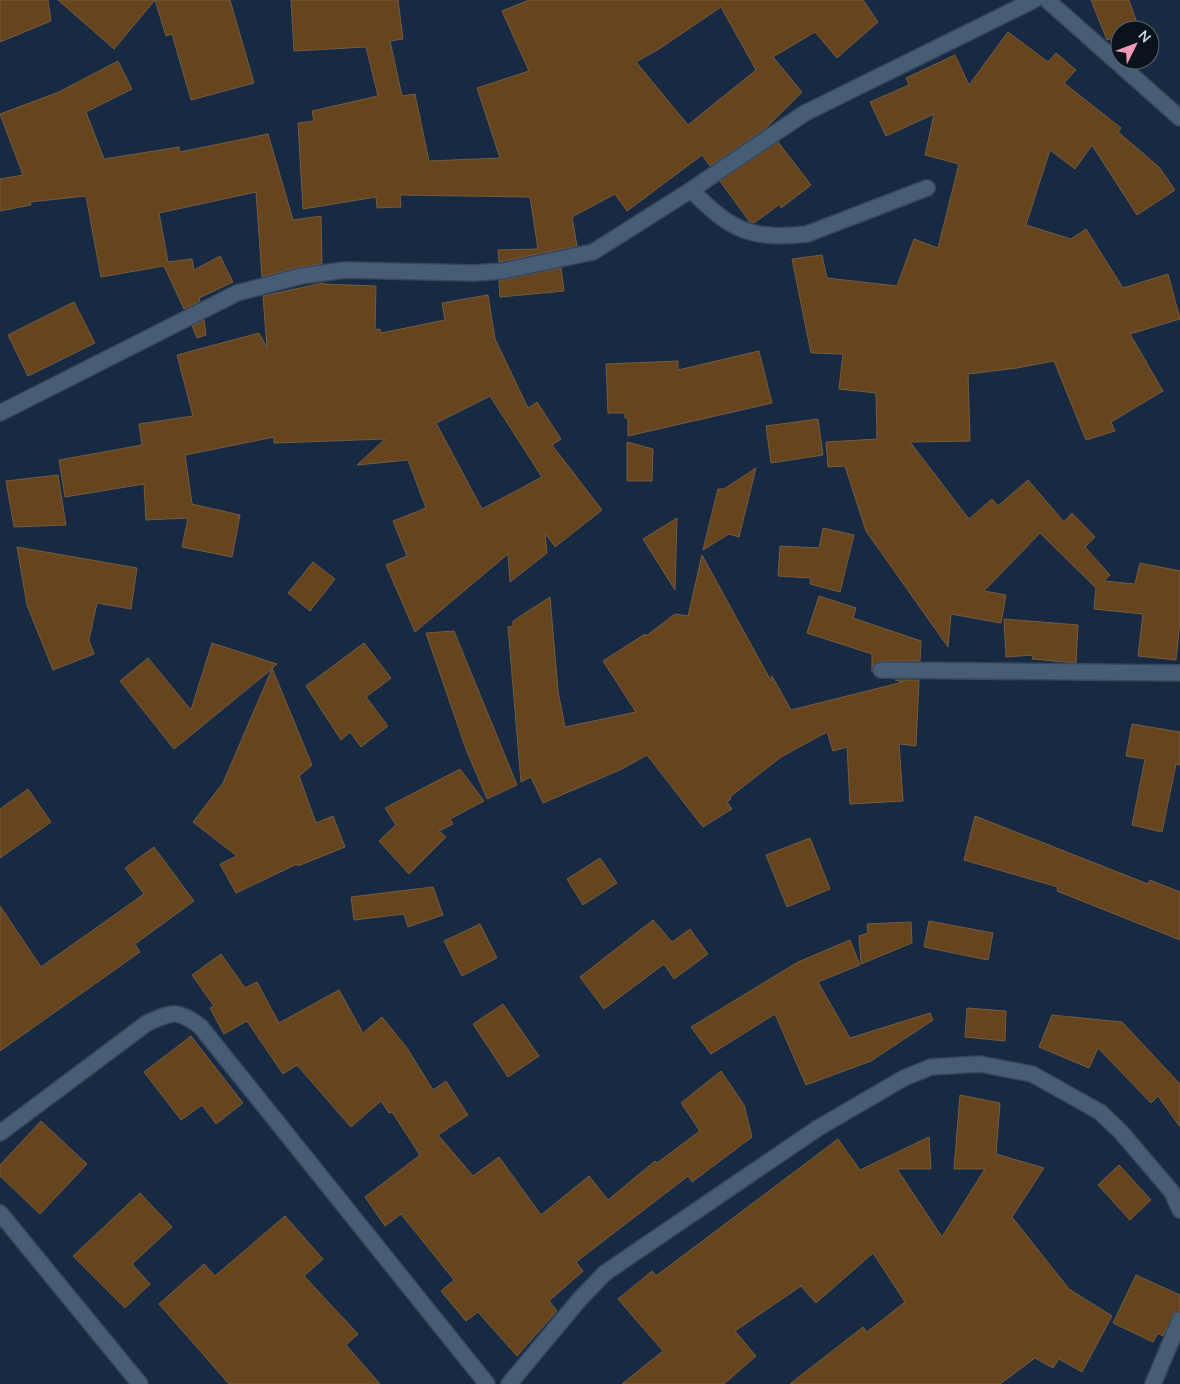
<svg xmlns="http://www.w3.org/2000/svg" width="1180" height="1384" font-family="Mulish,sans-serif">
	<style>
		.building { fill: #65441e; stroke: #745c43; fill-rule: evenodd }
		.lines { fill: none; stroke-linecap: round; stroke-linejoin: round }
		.minor-casing { stroke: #384759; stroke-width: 18 }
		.minor { stroke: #475d76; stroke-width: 15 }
	</style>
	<rect width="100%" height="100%" fill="#172a41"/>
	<path class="building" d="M0,0H48L51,21L0,42Z
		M58,0H230L254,83L191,100L172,34L166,36L155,0L114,49Z
		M291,0H398L403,39L390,41L402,96L415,94L429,161L500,158L477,88L529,71L502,11L529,0H863L878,22L837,58L815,32L773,57L802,92L767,127L710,166L702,155L627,211L615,194L572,217L577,246L499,262L498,250L538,249L530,197L400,195L401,207L377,208L376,197L303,209L298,123L314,121L312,111L378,96L366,47L294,51ZM721,7L756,70L688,125L636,62L659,49Z
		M1091,0H1129L1139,29L1120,30V36L1107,40Z
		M1008,32L1048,62L1056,53L1076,70L1064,83L1121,128L1118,132L1159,167L1175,190L1137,215L1092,145L1075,169L1050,150L1026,225L1071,239L1086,229L1123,288L1168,274L1180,319L1130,334L1163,391L1111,422L1115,431L1086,440L1054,361L1017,368L968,374L970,441L910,442L969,519L992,499L998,506L1028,480L1064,522L1072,513L1095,537L1085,547L1110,575L1104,581L1135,584L1140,563L1180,571V621L1176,660L1138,656L1143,614L1094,609L1096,588L1040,533L984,591L1006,595L1001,623L951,614L948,647L866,531L845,466L828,467L826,442L877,439L876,393L839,389L843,354L811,353L792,259L822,255L827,278L897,286L914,239L938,248L959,164L925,155L934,114L886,136L870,102L909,85L906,78L955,55L969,85Z
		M118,61L132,89L86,112L104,159L179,147L180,152L268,134L293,220L321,216L322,264L299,267L262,277L256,192L159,213L168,262L192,259L194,270L220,256L233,282L199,298L200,301L184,309L164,266L101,277L86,196L30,202L31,205L0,211V179L23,175L0,114L59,92Z
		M778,142L811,185L781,208L780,204L754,223L749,221L720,181Z
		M561,268L564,291L500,297L499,281Z
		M323,283V284L376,286L375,330L380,329L381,333L445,320L442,303L488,295L495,339L528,408L537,402L561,439L552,445L602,510L555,547L545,533L547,553L510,582L508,554L415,632L386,565L407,556L393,521L426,508L408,460L357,465L385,439L274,443V437L185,455L192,504L240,515L232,557L182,547L188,518L146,520L144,484L65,497L59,460L142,445L139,424L193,416L177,355L259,333L267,348L263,296ZM490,396L542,477L482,509L436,423Z
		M74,302L95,343L28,376L8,335Z
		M204,320L206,335L197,338L192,326Z
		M759,351L772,403L628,436V418H625V413H608L606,364L678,361V370Z
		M818,419L823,455L771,463L766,426Z
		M627,442L653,449L652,481H627Z
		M756,468L739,537L729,534L703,550L718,489H724Z
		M58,475L66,525L14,527L6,481Z
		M677,518L675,590L643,539Z
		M823,528L854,535L840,592L810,584L811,578L778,576L780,546L819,548Z
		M17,547L137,568L131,609L97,603L89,640L94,654L53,670L27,605Z
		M702,555L771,681L772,676L791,710L903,682L895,680H919L916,746L899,744L903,801L850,804L847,747L833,751L827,732L781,757L730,797L731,799L727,802L732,809L703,827L647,755L622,769L543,803L531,777L521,782L508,627L513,626V621L550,597L558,691L565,727L636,712L603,661L645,634L646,636L675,614L688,616Z
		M313,562L335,579L310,611L288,593Z
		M819,596L856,608L853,618L921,641L920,661H881L873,665L872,672V654L807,633Z
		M1004,619L1078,625L1076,663L1032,659L1033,655L1006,657Z
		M454,631L517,785L487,799L466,749L426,633Z
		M212,643L277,664L272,668L312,765L299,776L316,823L333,816L345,847L298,866L297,864L236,893L220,864L237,856L193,822L223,783L272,669L174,749L120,681L148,658L191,710Z
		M364,643L391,678L366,697L388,726L361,747L350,732L341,740L306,686Z
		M1132,724L1180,732V765L1176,764L1162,832L1132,825L1145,759L1126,756Z
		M460,769L484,801L450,819L453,824L439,831L446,837L409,874L379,841L396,825L385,808Z
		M28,789L51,822L0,858V809Z
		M975,816L1148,884L1150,880L1180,892V940L1057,891L1058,887L964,860Z
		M810,838L830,889L787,907L766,855Z
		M154,847L194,901L135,944L140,952L0,1051V906L41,967L144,894L125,868Z
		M600,858L617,883L583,905L567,879Z
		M433,887L443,915L408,927L404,914L354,920L351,897Z
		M653,920L672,942L690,929L708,954L674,979L664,964L604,1009L580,977Z
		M929,921L993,933L988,960L924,947Z
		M911,922L912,943L861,964L859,936L868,933L867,924Z
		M480,924L497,958L462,976L444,941Z
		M850,940L860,965L818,982L850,1038L930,1013L933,1020L871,1061L806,1085L775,1014L711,1054L691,1027L798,962Z
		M221,954L245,988L257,982L279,1023L339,990L363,1033L382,1017L407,1048L433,1090L446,1081L468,1115L438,1135L473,1176L499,1157L541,1215L589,1176L608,1200L655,1161L657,1163L700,1131L681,1103L721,1071L744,1105L752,1137L692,1182L688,1176L576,1262L583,1271L549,1301L557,1311L517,1356L478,1312L466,1321L441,1291L454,1280L401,1214L385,1226L365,1197L420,1155L392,1112L389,1113L381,1101L351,1127L297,1065L283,1074L247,1021L224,1034L210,1008L214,1006L192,975Z
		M503,1004L539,1056L508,1077L473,1024Z
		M967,1008L1006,1011L1005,1041L965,1037Z
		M1052,1015L1122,1022L1180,1084V1127L1158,1096L1151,1103L1098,1048L1089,1068L1039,1047Z
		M191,1036L243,1103L216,1124L202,1105L181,1120L144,1072Z
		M960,1095L1000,1103L996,1154L1044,1168L1012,1217L1069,1289L1112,1316L1082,1372L1059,1359L1053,1368L1035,1358L1000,1384H790L863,1327L867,1332L905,1302L873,1253L816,1303L801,1286L735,1331L756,1356L724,1384H622L663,1351L618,1299L652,1271L656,1276L838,1139L860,1170L929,1137L931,1169H897L942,1237L985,1169H954Z
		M41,1121L87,1164L40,1214L0,1176V1165Z
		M1119,1165L1151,1200L1130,1220L1098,1185Z
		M140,1193L172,1227L132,1264L150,1284L125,1308L73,1256Z
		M285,1216L323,1259L304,1276L358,1334L346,1345L380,1384H229L159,1304L204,1264L215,1276Z
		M1136,1275L1180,1295V1311L1174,1313L1163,1336L1158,1333L1153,1342L1113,1323Z"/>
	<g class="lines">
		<g class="minor-casing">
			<path id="minor" d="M1047,0L1180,118
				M691,190C730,229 750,241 807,234L927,188
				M0,413L237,293L301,276L345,270L474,273L503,271L593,252L691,190L805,113L1034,0
				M881,670L1180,673
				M0,1133L147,1023C173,1012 176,1009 200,1026L487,1384
				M0,1213L140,1384
				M509,1384L579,1300L605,1273L818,1128L904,1078L931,1067L980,1064L1032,1074L1100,1112L1121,1132L1172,1192L1180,1210
				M1153,1384L1180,1320"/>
		</g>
		<use href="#minor" class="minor"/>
	</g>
	<g transform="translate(1135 45) rotate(48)"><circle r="24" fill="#0a121c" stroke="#59636f"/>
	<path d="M0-4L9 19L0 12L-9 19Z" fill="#f09ab7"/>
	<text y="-8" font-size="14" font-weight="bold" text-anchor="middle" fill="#d0dceb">N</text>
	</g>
</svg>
